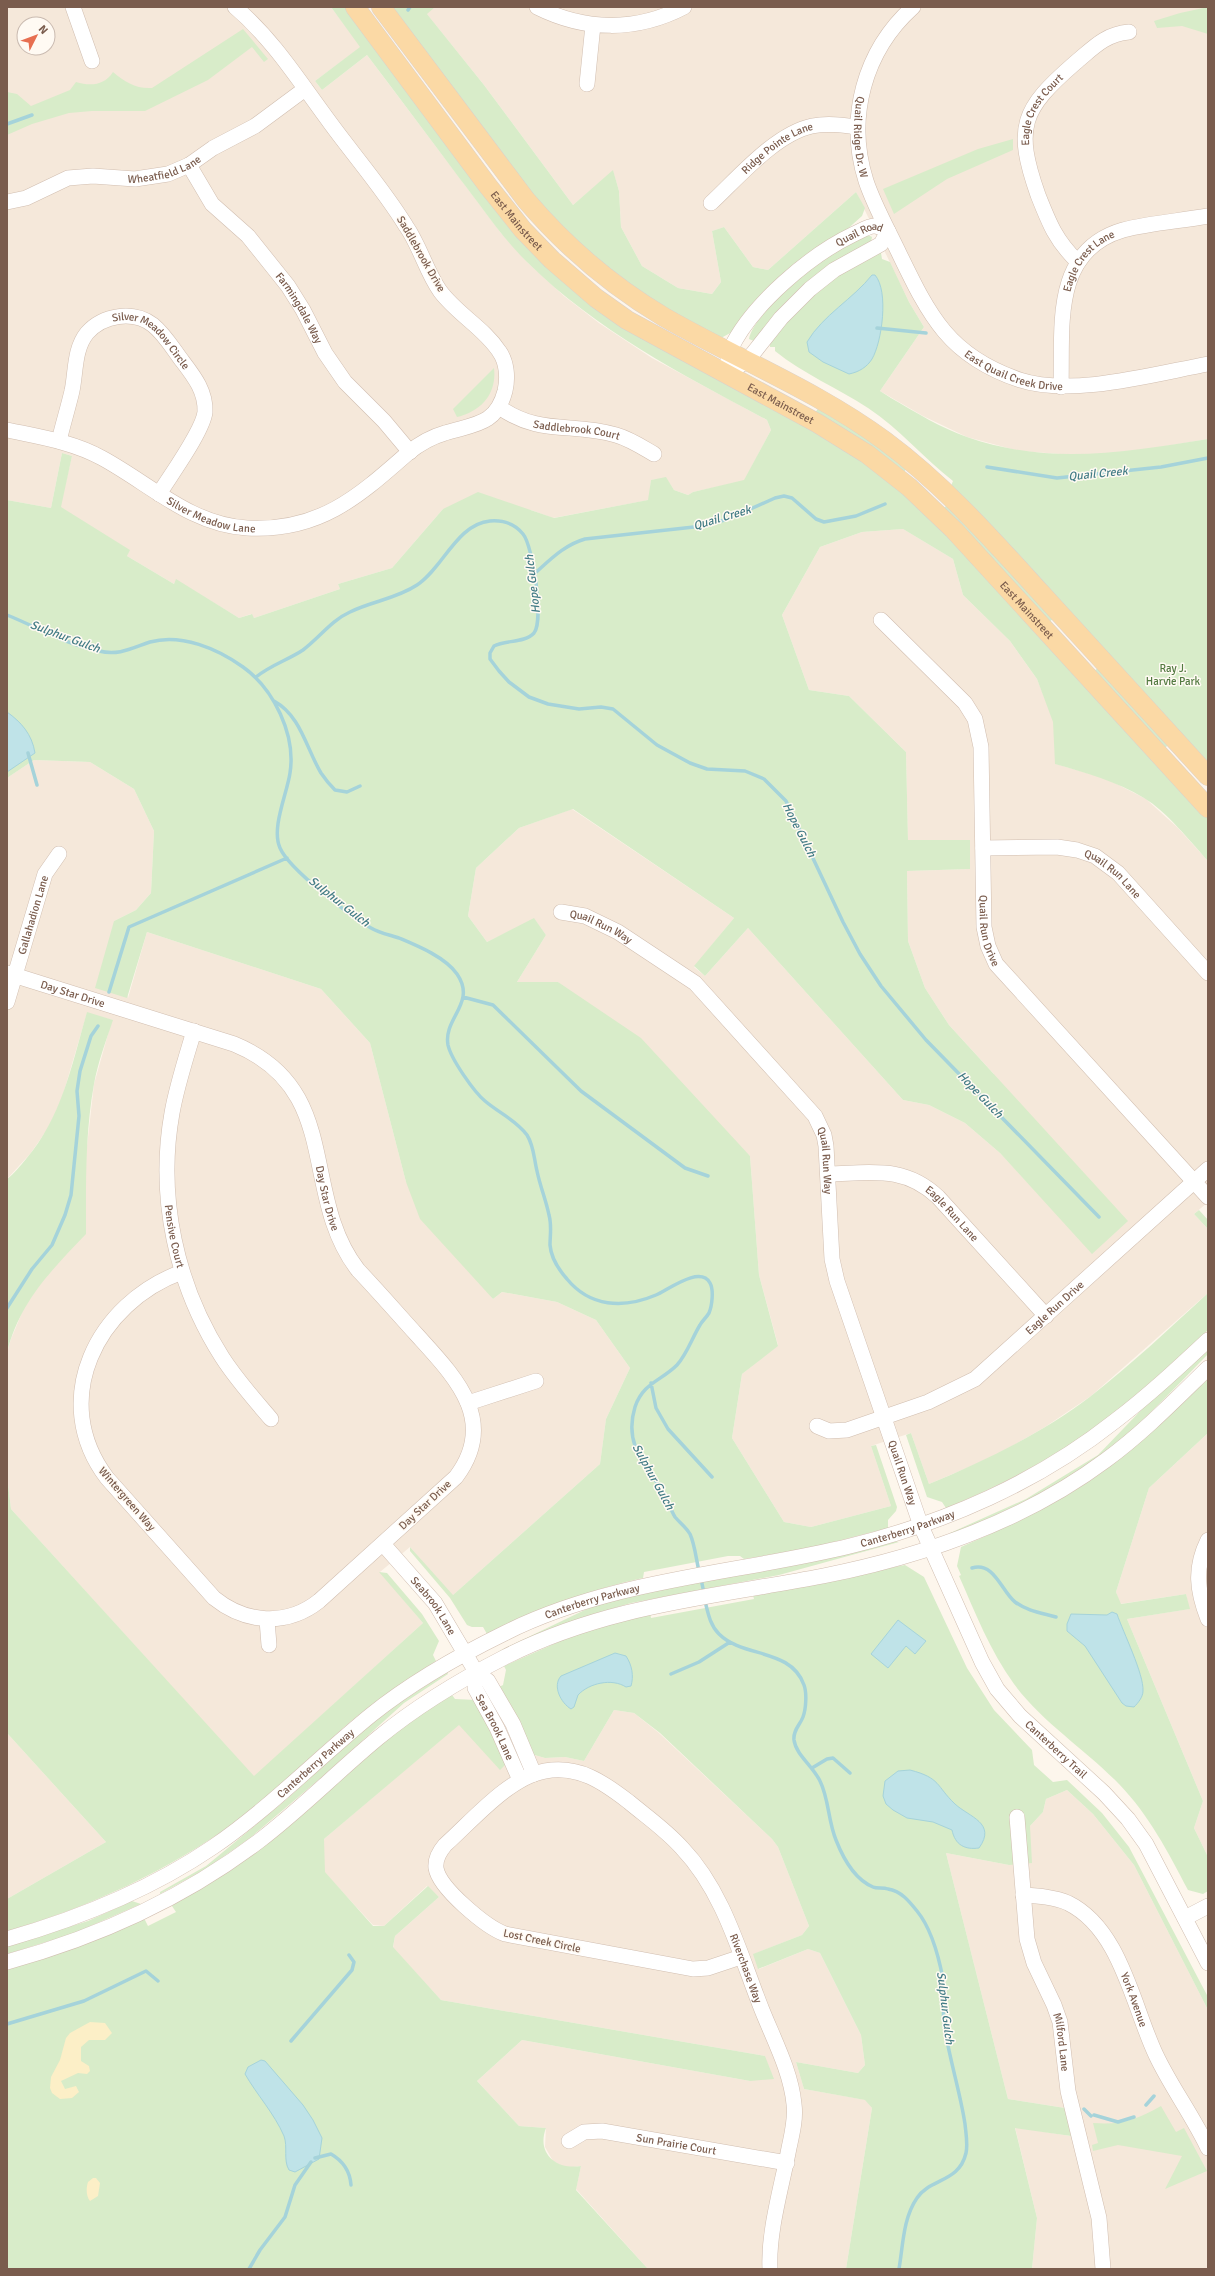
<svg xmlns="http://www.w3.org/2000/svg" width="1215" height="2276" font-family="Signika,sans-serif">
	<style>
		.residential { fill: #f5e8da; fill-rule: evenodd }
		.green { fill: #d8ecc9 }
		.sand { fill: #fcefc7 }
		.water { fill: #bfe3e8; stroke: #a5d3da }
		.lines { fill: none; stroke-linecap: round; stroke-linejoin: round }
		.stream { stroke: #a5d3da; stroke-width: 3.5 }
		.minor-casing { stroke: #d1beb0; stroke-width: 16 }
		.major-casing { stroke: #dad1cd; stroke-width: 20 }
		.minor { stroke: #fff; stroke-width: 15 }
		.major { stroke: #fbd9a5; stroke-width: 19 }
		.labels { text-anchor: middle; dominant-baseline: central; stroke-width: 3; stroke-linejoin: round; paint-order: stroke }
		.street-label { font-size: 11px; fill: #7a5c4d; stroke: #fffaf3 }
		.park-label { font-size: 11px; fill: #537a41; stroke: #fffaf3 }
		.water-label { font-size: 12px; font-style: italic; fill: #437c86; stroke: #fffaf3 }
	</style>
	<rect width="100%" height="100%" fill="#fdf6ec"/>
	<path class="residential" d="M7,7H331L361,47L315,81L322,90L367,55L501,233L528,263L564,296L599,323L652,358L767,420L771,430L744,481L693,492L688,495L674,490L666,478L651,480L649,500L553,518L531,510L443,509L392,568L338,584L340,589L254,618L251,614L239,618L176,580L174,584L127,556L129,550L60,507L72,456L62,453L51,508L7,500ZM24,24H48V48H24Z
		M435,7H1208V439L1124,453L1074,455L1019,451L967,437L923,416L880,391L924,327L909,302L856,192L768,270L753,267L724,227L712,231L721,282L712,294L678,288L642,266L621,227L619,191L613,171L573,205L484,85L426,13Z
		M903,529L953,559L963,595L1010,641L1037,679L1054,722L1056,764L1107,779L1146,799L1178,828L1208,861V1202L1194,1214L1208,1229V1293L1091,1396L1045,1427L995,1456L929,1484L911,1433L871,1446L891,1506L811,1527L784,1522L732,1438L742,1374L778,1345L759,1275L750,1156L558,982H517L546,935L534,919L487,942L468,916L476,868L519,828L572,809L734,918L694,967L705,976L748,928L903,1100L929,1105L965,1123L1000,1153L1093,1253L993,1073L949,1025L925,988L908,941L907,871L970,869L908,841L906,752L849,696L809,690L782,615L820,547L862,532Z
		M34,760L90,762L134,789L154,831L151,893L136,910L114,921L128,998L147,932L321,989L370,1043L406,1182L493,1299L502,1292L557,1302L596,1320L630,1368L606,1419L600,1464L452,1596L410,1547L380,1572L423,1623L254,1777L11,1509L7,1476V1352L11,1339L26,1303L47,1275L87,1146L94,1084L112,1020L87,1013L62,1098L49,1127L30,1154L7,1179V778Z
		M1208,1433V1857L1194,1828L1203,1801L1127,1619L1189,1609L1186,1594L1120,1604L1116,1592L1149,1488Z
		M614,1710L634,1713L659,1733L772,1839L778,1847L809,1926L802,1935L754,1954L759,1969L808,1949L820,1953L861,2035L865,2065L858,2073L796,2062L804,2089L866,2100L872,2108L846,2269H648L576,2189L581,2166L566,2168L553,2161L545,2147L546,2128L519,2126L477,2081L522,2040L750,2081L765,2056L441,2000L393,1948L395,1936L439,1897L427,1886L384,1926L373,1925L324,1872V1839L459,1724L507,1763L531,1754L545,1758L565,1757L584,1761Z
		M7,1733L106,1842L7,1899Z
		M1067,1790L1093,1814L1134,1865L1208,2010V2269H1032L1037,2218L1015,2127L1070,2136L1065,2108L1008,2099L946,1853L1009,1865L1030,1826L1043,1812L1046,1799Z"/>
	<path class="green" d="M331,7H346L532,250L865,463L913,501L1021,613L1208,818V861C1190,841 1166,811 1144,798C1116,781 1086,773 1055,764L1053,722L1037,679L1010,641L963,595L953,559L903,529L862,532L820,547L782,615L809,690L849,696L906,752L908,840H970V869L907,871L908,941L925,988L949,1025L1128,1221L1092,1254L1000,1153L965,1123L929,1105L903,1100L748,928L705,976L694,966L734,918L573,809L519,828L476,868L468,916L487,942L534,918L546,935L517,982H558L641,1038L750,1156L759,1275L778,1346L742,1374L732,1438L784,1522L811,1527L891,1506L871,1446L876,1445L897,1507L896,1511L888,1520V1528L810,1548L744,1559L740,1556H728L644,1572L643,1578C588,1589 538,1612 487,1634L483,1627H472L467,1625L450,1598L410,1551V1547L453,1595L600,1464L606,1419L630,1368L596,1320L557,1302L502,1292L493,1299L420,1219L406,1182L370,1043L321,989L147,932L127,998L95,988L114,921L136,910L151,893L154,831L134,789L90,762L34,760L7,778V500L51,508L62,453L72,456L61,507L130,550L127,556L174,584L176,579L239,618L252,614L254,618L340,589L338,584L392,568L443,509L478,492L554,518L648,500L651,480L666,477L674,490L688,495L693,492L744,480L771,430L767,420C683,375 597,331 528,263C502,238 482,207 460,179C429,137 398,96 367,55L322,90L315,81L360,47Z
		M392,7H435L427,14L484,85L573,205L613,170L619,191L621,227L642,266L678,288L712,294L721,282L712,231L724,227L753,267L768,270L856,192L865,208L862,216L734,331L721,338L677,316L598,262L533,197Z
		M1208,7V34L1182,26L1157,28L1154,21L1180,13Z
		M243,29L268,59L264,62L252,47L208,80L145,111H92L69,113L32,124L7,135V92L17,94L31,106L70,90L76,82C90,86 104,86 113,72C125,82 136,89 152,88Z
		M1013,139V150L947,179L894,214L883,189L978,149Z
		M868,235L872,237L871,242L754,341L749,339C753,315 807,271 827,257C839,248 854,242 868,235Z
		M876,253H881L882,259L890,262L909,302L924,327L880,391L891,398C915,412 941,428 967,437C1050,466 1125,452 1208,439V766L951,486L953,481C923,458 900,429 868,408C838,388 803,374 775,351V347H770V343L797,308L834,277Z
		M494,368C497,393 482,411 457,417L453,409Z
		M819,407L908,467L903,473L815,413Z
		M948,504L1054,618L1048,623L943,509Z
		M1099,667L1169,744L1164,749L1093,672Z
		M87,1012L113,1020C106,1041 98,1062 94,1084C85,1134 86,1184 86,1234C50,1272 21,1300 7,1352V1179C14,1174 20,1166 26,1159C62,1117 72,1064 87,1012Z
		M1199,1210L1208,1220V1229L1194,1214Z
		M1208,1293V1330C1172,1363 1137,1396 1098,1425C1051,1460 999,1486 946,1508L942,1502L927,1497L906,1435L911,1433L929,1484C986,1460 1041,1434 1091,1396C1132,1364 1170,1328 1208,1293Z
		M1208,1349V1354C1177,1386 1146,1419 1112,1447C1064,1486 1007,1510 951,1535L950,1533L1026,1499L1098,1455L1148,1403Z
		M1208,1379V1433L1149,1488L1116,1592L1121,1604L1186,1594L1190,1609L1127,1619L1203,1801L1194,1828L1208,1857V1891L1203,1894L1188,1890C1168,1852 1149,1815 1119,1784C1085,1749 1043,1723 1014,1684C990,1651 975,1612 959,1576L961,1575L957,1566L961,1547C1009,1526 1058,1504 1101,1473C1139,1445 1173,1410 1208,1379Z
		M7,1476L11,1509L254,1776L423,1623L379,1572L387,1573L422,1614L439,1641L433,1655L436,1661C404,1682 372,1703 343,1728C308,1759 275,1792 238,1820C168,1871 90,1907 7,1931V1899L106,1842L7,1733Z
		M895,1541L899,1542L779,1575L631,1603L584,1617L497,1652L591,1607L619,1598Z
		M905,1565L924,1577L967,1668L994,1710L1032,1750L1034,1765L1053,1782L1067,1780L1102,1813L1129,1847L1208,1997V2010L1134,1865L1093,1814L1067,1790L1046,1799L1043,1812L1030,1826L1032,1863L1009,1865L946,1853L1008,2099L1065,2108L1071,2136L1015,2128L1037,2218L1032,2269H846L872,2108L865,2100L804,2089L796,2062L858,2073L865,2065L861,2035L820,1953L808,1949L758,1969L753,1954L802,1935L809,1926L778,1847L772,1839L660,1733L634,1713L614,1710L584,1761L565,1757L545,1758L531,1754L499,1687L503,1685L506,1670L504,1666L572,1636L650,1613L651,1618L754,1599L753,1595Z
		M447,1672L448,1674L404,1703L322,1777L250,1838L207,1868L160,1894V1892L206,1866L287,1799L353,1739L393,1707Z
		M452,1695L455,1699L476,1700L507,1763L500,1770L459,1725L324,1839L325,1872L373,1926H384L428,1886L439,1897L395,1936L393,1947L441,2000L765,2056L774,2079L750,2081L522,2040L477,2081L519,2126L546,2128C536,2154 557,2170 581,2166L576,2190L648,2269H7V1969L141,1920H145L148,1926L176,1912L172,1906L176,1902L417,1717Z
		M132,1901L141,1904L72,1934L7,1954V1946L88,1921Z
		M1161,2106L1176,2132L1184,2128L1207,2171L1165,2189L1182,2156L1118,2145L1093,2151L1092,2145L1098,2143L1093,2123C1122,2125 1136,2120 1161,2106Z"/>
	<path class="sand" d="M90,2022L105,2023L112,2033L105,2040H89L81,2047V2061L89,2066L90,2071L87,2074L78,2073L61,2081L65,2089L76,2086L79,2092L72,2098L60,2099L52,2093L50,2088L51,2077L60,2060L66,2038L70,2033Z
		M93,2178H96L100,2183L98,2196L90,2201C86,2196 86,2188 88,2182Z"/>
	<path class="water" d="M872,275H875C889,291 882,342 872,359C867,367 859,372 849,374L823,362L809,352L807,342C823,315 853,299 872,275Z
		M7,712C21,722 32,734 35,753L7,772Z
		M1112,1612L1117,1614C1123,1632 1144,1674 1143,1691C1143,1697 1138,1703 1134,1707L1126,1706L1122,1703L1085,1646L1067,1631V1624L1071,1614L1107,1615Z
		M898,1620L926,1641L915,1654L906,1646L888,1668L871,1654Z
		M615,1653L626,1656C632,1665 634,1676 631,1686L626,1687C612,1678 589,1683 578,1695L574,1707L571,1709C561,1703 552,1686 561,1676Z
		M910,1770C941,1778 936,1786 955,1804C969,1817 997,1823 979,1848C965,1850 955,1845 952,1830L933,1822L907,1818L893,1810L886,1804L883,1796L885,1781L898,1771Z
		M261,2060L265,2061L303,2105L313,2120L322,2138L319,2159L295,2172L289,2170C283,2160 288,2147 284,2136C274,2113 257,2095 245,2074L248,2067Z"/>
	<g class="lines">
		<path class="stream" d="M408,10L410,7
			M7,124L32,115
			M877,328L926,333
			M987,467L1057,478L1161,467L1208,458
			M534,574C550,560 564,545 585,539L703,526L728,519L775,498L784,496L792,498L816,519L824,522L856,516L885,504
			M7,615C37,627 67,645 99,651C119,656 132,648 150,642C181,633 218,649 243,667C274,689 296,735 290,773C287,794 271,828 280,848C289,869 349,915 371,928C379,933 390,935 399,938C418,946 445,957 457,974C477,1003 443,1018 448,1045C451,1059 474,1092 485,1101C499,1113 516,1120 527,1135C534,1146 534,1159 537,1171C540,1186 546,1200 549,1215C552,1226 550,1235 550,1245C551,1257 559,1270 567,1279C590,1307 623,1309 656,1295C668,1290 700,1265 710,1283C714,1290 712,1306 709,1313C706,1318 702,1321 700,1325C692,1338 687,1354 677,1365C661,1381 643,1383 635,1407C623,1446 647,1466 666,1496C669,1503 671,1511 675,1517C680,1523 686,1527 690,1534C695,1545 696,1559 699,1571
			M256,677C271,665 288,660 303,650C319,638 332,620 350,612C372,601 396,599 417,585C443,568 457,524 490,521C503,520 515,524 523,534C533,546 544,621 534,633C525,643 505,640 494,646L490,653V659L499,671L509,682L529,697L548,704L579,709L601,707L613,709L657,745L690,763L707,769L745,771L764,779L786,801L843,922L860,954L881,986L926,1040L1099,1217
			M274,701C301,716 306,748 321,773C325,779 330,785 335,790L347,792L360,786
			M28,753L37,785
			M109,992L129,927L287,858
			M463,997L493,1005L581,1091L685,1168L708,1176
			M7,1308L32,1269L52,1245L65,1215L71,1195L79,1116L77,1091L80,1071L91,1036L98,1026
			M651,1383L656,1408L668,1429L712,1477
			M972,1568C994,1561 1002,1592 1015,1602C1027,1611 1042,1613 1056,1617
			M701,1579L704,1593
			M705,1601C708,1613 710,1625 719,1634C743,1658 791,1648 804,1685C807,1693 806,1709 803,1717C800,1725 793,1730 794,1740C796,1755 813,1766 820,1781C829,1799 828,1821 836,1840C843,1858 854,1879 873,1887C877,1889 883,1887 888,1889C901,1891 909,1901 917,1911C931,1928 939,1958 943,1979C946,1994 942,2009 944,2024C949,2058 960,2091 965,2124C966,2134 968,2144 966,2153C959,2183 930,2178 917,2198C903,2218 903,2246 899,2269
			M671,1674L699,1662L730,1642
			M812,1768L827,1759L833,1758L850,1773
			M7,2024L84,2001L146,1971L158,1981
			M291,2041L352,1970L354,1962L349,1955
			M1146,2105L1154,2096
			M1084,2109L1091,2116
			M1094,2115L1118,2122L1134,2117
			M315,2158L331,2154C343,2161 350,2171 351,2185
			M249,2269L260,2250L285,2217L295,2185L311,2162"/>
		<g class="minor-casing">
			<g id="minor">
				<path d="M73,7L92,61"/>
				<path d="M537,7C585,31 636,32 684,7"/>
				<path id="s1" d="M913,7C864,51 846,118 866,181C874,205 887,228 898,251C929,315 948,356 1020,380C1072,397 1154,374 1208,364"/>
				<path d="M587,84L593,25"/>
				<path id="s2" d="M189,165L212,204L248,236L288,286L303,310L325,353L345,382L384,421L410,452"/>
				<path id="s3" d="M7,202L26,198L68,178L93,176L135,179L168,174L189,165L213,148L255,126L305,89"/>
				<path id="s4" d="M711,203C738,178 775,134 812,126C827,123 842,125 857,127"/>
				<path id="s5" d="M1078,262C1056,241 1049,223 1038,195C1014,127 1022,109 1075,63C1093,48 1105,34 1129,32"/>
				<path d="M739,366L747,361L781,318L810,289L834,270L881,244L888,231"/>
				<path id="s6" d="M727,374C728,367 727,356 730,350C751,305 810,255 854,234C859,232 868,226 874,226C878,226 884,229 888,231"/>
				<path id="s7" d="M1061,387C1063,328 1051,251 1123,230C1150,223 1180,221 1208,216"/>
				<path id="s8" d="M499,407C540,436 572,422 616,435C630,439 642,447 654,454"/>
				<path id="s9" d="M7,430C40,437 73,442 102,458C150,484 191,525 247,528C319,532 358,497 408,453C419,444 431,437 445,433C473,424 496,426 505,391C508,378 507,362 499,351C484,328 457,314 440,291C426,271 420,246 406,226C384,190 356,158 331,124C301,84 274,40 235,7"/>
				<path id="s10" d="M59,441C63,424 68,408 72,391C76,372 74,349 87,333C103,315 133,310 153,325C164,334 172,347 180,358C192,374 206,390 205,412C203,431 170,476 159,494"/>
				<path id="s11" d="M881,620L965,703L975,719L981,747L984,927L988,946L996,964L1208,1197"/>
				<path id="s12" d="M983,848L1057,847L1077,850L1095,856L1118,873L1208,973"/>
				<path id="s13" d="M561,912L585,916L618,932L695,983L815,1116L824,1135L826,1146L832,1259L837,1281L921,1526L982,1662L997,1689L1020,1716L1104,1793L1128,1819L1146,1844L1208,1963"/>
				<path id="s14" d="M7,973L234,1044C344,1089 299,1194 358,1270C378,1291 397,1313 417,1335C454,1376 499,1420 456,1477L319,1601C286,1627 245,1623 214,1598L107,1478C48,1400 97,1303 182,1272"/>
				<path id="s15" d="M7,1002L45,874L59,854"/>
				<path id="s16" d="M194,1031C186,1058 177,1085 172,1113C157,1197 176,1285 222,1357C236,1379 254,1399 271,1419"/>
				<path id="s17" d="M828,1174C871,1173 904,1165 938,1197L1046,1316"/>
				<path d="M468,1403L536,1381"/>
				<path id="s18" d="M817,1426L829,1431L847,1430L928,1402L975,1379L1208,1169"/>
				<path d="M1208,1540C1194,1568 1197,1591 1208,1619"/>
				<path id="s19" d="M383,1544L435,1603L476,1672L488,1681L513,1724L534,1774"/>
				<path d="M267,1620L269,1645"/>
				<path id="s20" d="M476,1672L475,1688L497,1728L520,1780"/>
				<path id="s21" d="M1017,1817L1027,1939L1034,1963L1054,2005L1060,2022L1068,2091L1099,2218L1103,2269"/>
				<path id="s22" d="M1023,1895C1038,1896 1054,1897 1068,1903C1121,1929 1133,2007 1156,2055C1171,2087 1193,2116 1208,2148"/>
				<path d="M1185,1918L1208,1906"/>
				<path id="s23" d="M7,1939C80,1918 150,1890 213,1847C270,1808 317,1759 371,1715C412,1682 458,1656 505,1633C613,1579 735,1574 850,1546C945,1523 1038,1482 1115,1421C1148,1396 1178,1368 1208,1340"/>
				<path id="s24" d="M741,1957L708,1968L693,1969L505,1934C486,1927 439,1888 436,1868C435,1859 439,1852 445,1845C472,1821 509,1777 545,1771C579,1765 603,1782 629,1802C647,1817 666,1830 682,1848C724,1892 740,1955 762,2010C774,2040 791,2072 794,2104C796,2119 792,2134 789,2148C782,2186 768,2231 770,2269"/>
				<path d="M7,1962C98,1937 184,1898 259,1841C301,1809 338,1771 378,1738C418,1705 460,1680 505,1657C607,1605 714,1597 823,1576C924,1556 1023,1522 1106,1460C1143,1433 1176,1399 1208,1368"/>
				<path id="s25" d="M569,2141L584,2132L602,2131L787,2163"/>
			</g>
		</g>
		<g class="major-casing">
			<g id="major">
				<path id="s26" d="M355,7L488,186L523,230L552,260L596,298L627,320L817,423L867,454L909,487L954,530L1208,808"/>
				<path d="M381,7L526,200C565,246 612,286 664,317C737,359 816,390 885,441C943,484 991,538 1040,592C1096,653 1152,715 1208,776"/>
			</g>
		</g>
		<use href="#minor" class="minor"/>
		<use href="#major" class="major"/>
	</g>
	<g class="labels">
		<g class="street-label">
			<text stroke="none"><textPath href="#s5" startOffset="171">Eagle Crest Court</textPath></text>
			<text stroke="none"><textPath href="#s1" startOffset="146">Quail Ridge Dr. W</textPath></text>
			<text stroke="none"><textPath href="#s4" startOffset="87">Ridge Pointe Lane</textPath></text>
			<text stroke="none"><textPath href="#s3" startOffset="164">Wheatfield Lane</textPath></text>
			<text stroke="none"><textPath href="#s26" startOffset="268">East Mainstreet</textPath></text>
			<text stroke="none"><textPath href="#s6" startOffset="202">Quail Road</textPath></text>
			<text transform="translate(421 254) rotate(60)">Saddlebrook Drive</text>
			<text stroke="none"><textPath href="#s7" startOffset="135">Eagle Crest Lane</textPath></text>
			<text stroke="none"><textPath href="#s2" startOffset="182">Farmingdale Way</textPath></text>
			<text stroke="none"><textPath href="#s10" startOffset="191">Silver Meadow Circle</textPath></text>
			<text stroke="none"><textPath href="#s1" startOffset="443">East Quail Creek Drive</textPath></text>
			<text stroke="none"><textPath href="#s26" startOffset="592">East Mainstreet</textPath></text>
			<text stroke="none"><textPath href="#s8" startOffset="82">Saddlebrook Court</textPath></text>
			<text stroke="none"><textPath href="#s9" startOffset="224">Silver Meadow Lane</textPath></text>
			<text stroke="none"><textPath href="#s26" startOffset="916">East Mainstreet</textPath></text>
			<text stroke="none"><textPath href="#s12" startOffset="138">Quail Run Lane</textPath></text>
			<text stroke="none"><textPath href="#s15" startOffset="91">Gallahadion Lane</textPath></text>
			<text stroke="none"><textPath href="#s13" startOffset="43">Quail Run Way</textPath></text>
			<text stroke="none"><textPath href="#s11" startOffset="350">Quail Run Drive</textPath></text>
			<text stroke="none"><textPath href="#s14" startOffset="69">Day Star Drive</textPath></text>
			<text stroke="none"><textPath href="#s13" startOffset="379">Quail Run Way</textPath></text>
			<text stroke="none"><textPath href="#s14" startOffset="428">Day Star Drive</textPath></text>
			<text stroke="none"><textPath href="#s17" startOffset="138">Eagle Run Lane</textPath></text>
			<text stroke="none"><textPath href="#s16" startOffset="209">Pensive Court</textPath></text>
			<text stroke="none"><textPath href="#s18" startOffset="276">Eagle Run Drive</textPath></text>
			<text stroke="none"><textPath href="#s13" startOffset="703">Quail Run Way</textPath></text>
			<text transform="translate(127 1499) rotate(49)">Wintergreen Way</text>
			<text transform="translate(425 1505) rotate(-43)">Day Star Drive</text>
			<text stroke="none"><textPath href="#s23" startOffset="1007">Canterberry Parkway</textPath></text>
			<text stroke="none"><textPath href="#s23" startOffset="683">Canterberry Parkway</textPath></text>
			<text stroke="none"><textPath href="#s19" startOffset="80">Seabrook Lane</textPath></text>
			<text stroke="none"><textPath href="#s20" startOffset="60">Sea Brook Lane</textPath></text>
			<text stroke="none"><textPath href="#s13" startOffset="1024">Canterberry Trail</textPath></text>
			<text stroke="none"><textPath href="#s23" startOffset="359">Canterberry Parkway</textPath></text>
			<text transform="translate(542 1941) rotate(12)">Lost Creek Circle</text>
			<text stroke="none"><textPath href="#s24" startOffset="790">Riverchase Way</textPath></text>
			<text stroke="none"><textPath href="#s22" startOffset="166">York Avenue</textPath></text>
			<text stroke="none"><textPath href="#s21" startOffset="232">Milford Lane</textPath></text>
			<text stroke="none"><textPath href="#s25" startOffset="111">Sun Prairie Court</textPath></text>
		</g>
		<g class="park-label">
			<text x="1173" y="668">Ray J.<tspan x="1173" dy="13">Harvie Park</tspan></text>
		</g>
		<g class="water-label">
			<text transform="translate(1098 474) rotate(-6)">Quail Creek</text>
			<text transform="translate(722 518) rotate(-17)">Quail Creek</text>
			<text transform="translate(533 584) rotate(-97)">Hope Gulch</text>
			<text transform="translate(65 637) rotate(20)">Sulphur Gulch</text>
			<text transform="translate(799 830) rotate(63)">Hope Gulch</text>
			<text transform="translate(339 902) rotate(38)">Sulphur Gulch</text>
			<text transform="translate(980 1095) rotate(46)">Hope Gulch</text>
			<text transform="translate(653 1477) rotate(61)">Sulphur Gulch</text>
			<text transform="translate(945 2008) rotate(83)">Sulphur Gulch</text>
		</g>
	</g>
	<rect width="1215" height="2276" fill="none" stroke="#7a5c4d" stroke-width="16"/>
	<g transform="translate(36 36) rotate(48)"><circle r="19" fill="#fffaf3" stroke="#cabbb1"/>
	<path d="M0-3L7 15L0 10L-7 15Z" fill="#e76f51"/>
	<text y="-6" font-size="11" font-weight="bold" text-anchor="middle" fill="#7a5c4d">N</text>
	</g>
</svg>
